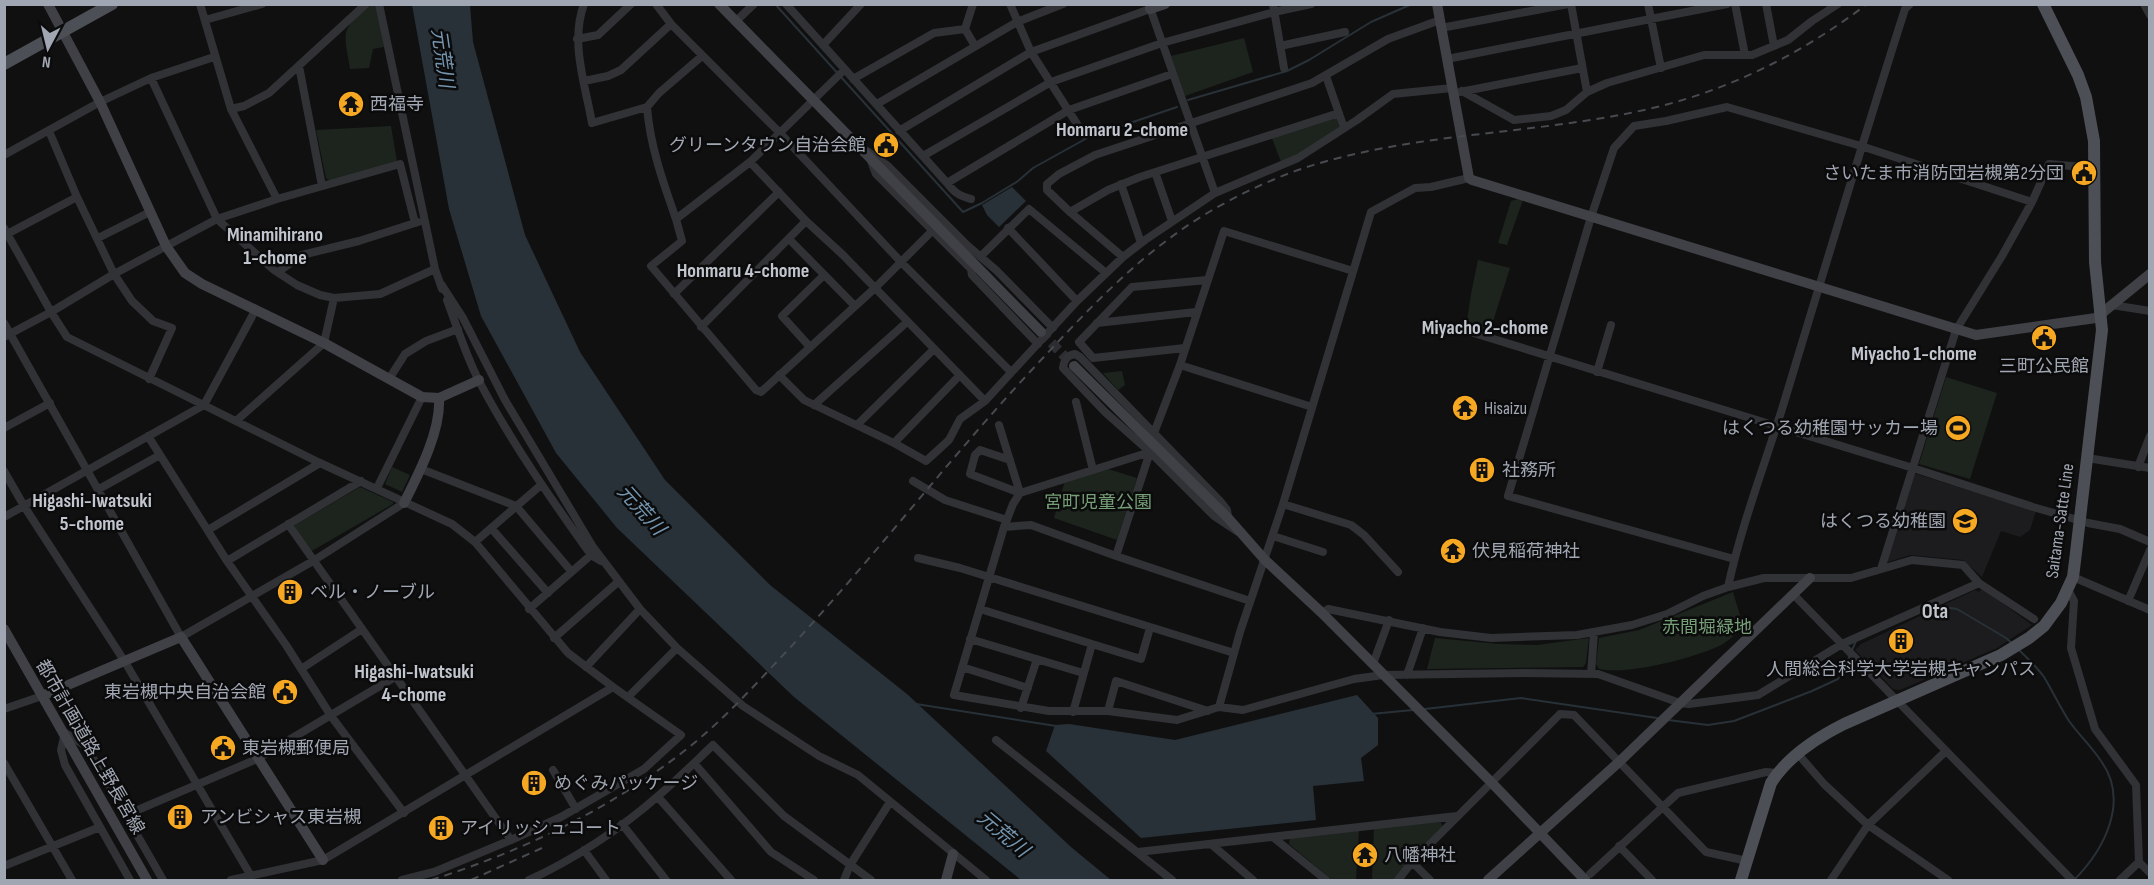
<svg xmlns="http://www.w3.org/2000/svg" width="2154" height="885" font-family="'Sofia Sans Condensed','Noto Sans JP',sans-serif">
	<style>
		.built { fill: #1c1c1e }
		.green { fill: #1c241d }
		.water { fill: #283137 }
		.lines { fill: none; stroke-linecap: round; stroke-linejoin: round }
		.stream { stroke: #283137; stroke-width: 2 }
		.secondary-tunnel { stroke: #2d2e31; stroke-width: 10; stroke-dasharray: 10 5; stroke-linecap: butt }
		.street { stroke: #313236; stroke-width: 8 }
		.secondary { stroke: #3f4146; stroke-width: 10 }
		.primary { stroke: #4c4f55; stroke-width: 12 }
		.rail { stroke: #474a4f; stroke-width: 2; stroke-dasharray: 8 6; stroke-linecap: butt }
		.labels { text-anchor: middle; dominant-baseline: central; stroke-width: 5; stroke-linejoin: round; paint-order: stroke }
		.poi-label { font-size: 18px; fill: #a0a6b2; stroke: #0b0b0c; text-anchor: start }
		.park-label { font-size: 18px; fill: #769e77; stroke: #0b0b0c }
		.street-label { font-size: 18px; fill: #a0a6b2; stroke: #0b0b0c }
		.water-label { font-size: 20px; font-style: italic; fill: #7596b0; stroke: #0b0b0c }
		.neighbourhood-label { font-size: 20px; font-weight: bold; fill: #c1c5ce; stroke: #0b0b0c }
		.quarter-label { font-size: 21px; font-weight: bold; fill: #c1c5ce; stroke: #0b0b0c }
	</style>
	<rect width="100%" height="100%" fill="#101011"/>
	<path class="built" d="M1913,473L2036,511L2030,530L2020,537L2001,531L1982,577L1963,560L1910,555L1885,563Z
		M1982,588L2032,625L1997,648L1900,690L1893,689L1855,650L1861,644L1975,590L1979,592Z"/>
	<path class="green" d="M371,5L377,6L384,47L373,49L369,68L350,69C344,31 339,31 371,5Z
		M1244,38L1253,72L1185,96L1171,56Z
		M1336,117L1339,127L1301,153L1281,162L1272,138Z
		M391,126L397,162L330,181L326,178L316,130Z
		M1518,199L1523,200L1507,245L1498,243L1511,201Z
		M1478,260L1510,268L1489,334L1466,328L1471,294Z
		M1122,371L1125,385L1118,390L1103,373Z
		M1946,377L1997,393L1970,479L1919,464Z
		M392,467L410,475L402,492L385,484Z
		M1108,469L1137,478L1117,540L1054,518L1065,481Z
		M360,487L393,502V504L310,552L293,529L295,525Z
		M1733,592L1744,628C1735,634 1727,643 1717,647C1689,659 1629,675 1599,669L1596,664L1599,638L1639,630Z
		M1435,638L1499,644L1537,645L1589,638L1586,663L1583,667L1427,669Z
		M1440,821L1443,827L1394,880H1372L1374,828Z
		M1359,830L1356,880H1332L1289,844L1290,838Z"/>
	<path class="water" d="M412,5H470L473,42L525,235L580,352L665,480L770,585L907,694L1071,847L1111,880H1021L794,697L617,528L556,453L481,316L449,209Z
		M1012,187L1026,201L999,227L987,215L982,205Z
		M1357,695L1378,718V745L1361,758L1364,781L1313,786L1316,820L1141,838L1046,751L1055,725L1069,724L1175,740Z"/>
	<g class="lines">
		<path class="stream" d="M775,4L963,212L982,203L1018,181L1033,168L1089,137L1177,107
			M1188,100L1287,71L1309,60L1371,22L1412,4
			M1936,606L1957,609L2006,638L2013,644
			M2019,650C2027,658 2037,667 2044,677C2053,692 2060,707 2069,721C2079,735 2092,747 2101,761C2130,801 2104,850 2074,880
			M916,704L1056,726
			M1425,709L1521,698L1657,718
			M1371,714L1413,710
			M1668,720L1708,725L1734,721L1812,691L1838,679L1846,669L1849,657L1856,641"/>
		<path class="secondary-tunnel" d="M1041,332L1074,366"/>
		<path class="street" d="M200,4L231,109L277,199
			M379,4L435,269L442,289
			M584,4C570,42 585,84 592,123L647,107L659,93L702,56
			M656,4L671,24L779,132L901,262L1011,372
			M786,4L823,45
			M861,4L823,45L947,183L1069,110L1172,74
			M1010,4L1031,52L1084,135
			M1273,4L1284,68
			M1571,4L1587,92
			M1648,4L1661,68
			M1735,4L1745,55
			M1766,4L1774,46
			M2144,4L2150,15
			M1149,5L1215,193
			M205,20L262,4
			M735,22L754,4
			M1441,28L1568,4
			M965,29L975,46
			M577,39L598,35L631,4
			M1280,46L1345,32
			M1447,59L1727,4
			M299,66L322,186
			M841,73L750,162L676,219L682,241L651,266L756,390L761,392L875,288L932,231
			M1326,76L1344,128
			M151,78L217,219L274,270L297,285L320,295L334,298L380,294L435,269
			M853,79L934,33L965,29L973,4
			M584,81L608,76L621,70L671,24
			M1462,91L1514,120L1551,116L1566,110L1587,92L1607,83L1704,55H1752L1788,40L1812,21L1838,4
			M1460,92L1582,68
			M877,104L1017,22L1063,4
			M647,107C650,146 663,182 676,219
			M231,109L244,106L269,93L366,4
			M49,131L77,197L114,274L132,301L153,321L172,328L149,379
			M899,131L1031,52L1150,9
			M867,151L888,166L968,246L996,270L1053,328
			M4,155L100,102L151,78L214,57
			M923,156L1051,82L1162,43L1274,12L1311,4
			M871,161L876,174L971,269L972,275L1038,344
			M750,162L806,221L843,255L985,401
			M1155,172L1172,221
			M947,183C954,192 959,196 971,199
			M1121,184L1141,243
			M1070,212L1108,190L1140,177L1339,113
			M4,228L51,312L67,337L320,463L452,524L475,542L568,653L613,687L681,735L644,769L561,817L511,840L288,524
			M1008,228L1077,301
			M9,233L77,197
			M98,238L150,212
			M789,239L855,306
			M981,256L1029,209L1106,273
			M1123,257L1070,212L1047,190V184L1059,174L1095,155L1312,83L1388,39L1440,20
			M278,272L302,255L359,241L418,222
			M441,284L463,318L505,400L593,547L640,609L677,648L743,706L819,756L858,775L986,880
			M674,294L779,192
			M447,300C457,327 466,356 479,381C511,442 551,499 591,555L601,561
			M2112,305L2150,311
			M4,323L181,637L313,561L404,503
			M1097,323L1196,312
			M701,327L806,221
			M1464,330L1913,468L2033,507L2088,523L2120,529L2150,542
			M4,337L51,312L114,274L217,219L277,199L400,164L415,223
			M810,347L782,316L824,275
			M1185,348L1093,358L1079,342L1132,287L1207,280
			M1180,365L1312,407
			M1597,372L1611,325
			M779,375L804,400L894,443L926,461L949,440L960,419L985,401L1077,301L1123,257L1145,240L1215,193L1298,158L1357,120L1393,94L1452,88
			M389,379L405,354L426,341L458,329
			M1076,402L1093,470
			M814,405L907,322
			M236,421L324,343L334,298
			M857,425L934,349
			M999,425L1020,493
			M4,428L50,403
			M1154,433L1180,365L1224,231L1353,271
			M148,436L227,561L286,645L331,716L404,813
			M894,443L960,375
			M1150,452L1020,493L1013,504L1004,527L954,695L1049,711H1108L1177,720L1219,707L1243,710L1354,679L1383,675L1524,673L1598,674L1680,703L1689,704L1758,695L1842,644L1979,583
			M2087,458L2150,468
			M1010,460L980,450L975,455L970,474L1020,493
			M2138,467L2150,436
			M421,469L516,506L571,571
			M4,471L24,506L125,662L251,876
			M913,481L945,500L1007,520
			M377,488L422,397
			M99,489L160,455
			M1283,504L1351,525L1364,535L1398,572
			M4,517L204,405L256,309
			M1228,517L1227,510L1220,501L1080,357L1075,354C1067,355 1064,360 1063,368L1105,412L1150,452L1214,516L1238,532
			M1004,527L1031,525L1116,556L1250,601
			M491,528L548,593
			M208,530L320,463
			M1273,536L1323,552
			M475,542L541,485
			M1116,556L1150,452
			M918,558L960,568L1234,653
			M1734,559L1508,496L1591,217L1614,148L1634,126L1666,121L1727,107L1861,146L2032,202
			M227,561L361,481
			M1881,569L1956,330L2002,256L2032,202L2049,164L2095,168
			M2073,577L2150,610
			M1728,587C1742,522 1767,459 1786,396C1825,267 1864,137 1905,9L1910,4
			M2068,590L2074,601L2071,648L2095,729L2136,785L2139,862L2120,880
			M1793,594L2072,880
			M2128,601L2150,550
			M529,609L591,555
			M980,609L1092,644
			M1322,613L1328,609L1440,632L1491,638L1577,635L1632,625L1667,614L1703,596L1728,587L1764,578H1851L1912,560L1963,565L1979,583L2034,619
			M554,638L618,582
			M970,639L1083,673
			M1373,664L1389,620
			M586,667L640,609
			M962,667L1028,688
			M301,669L362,629
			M1591,674L1594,633
			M1407,675L1423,628
			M628,697L677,648
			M1219,707L1240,632L1283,504L1371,212L1415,188L1431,187L1469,178
			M1021,708L1037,659
			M4,709L42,696
			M1108,711L1116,681L1208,711
			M1073,712L1092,644L1141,659L1150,628
			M996,740L1172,880
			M1798,754L1824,784L1868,825L1948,880
			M4,763L72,880
			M694,763L771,852L814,880
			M553,770L576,809
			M658,797L731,880
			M126,815L257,759L395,677
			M622,824L666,880
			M1274,838L1326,880
			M1211,844L1253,880
			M1619,846L1652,880
			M584,850L606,880
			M1138,852L1457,816
			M1412,862L1430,880
			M2139,862L2150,873
			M4,866L100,827
			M1590,874L1678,793L1766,772L1777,773
			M130,880L65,765L61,750L65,733L86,746L163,880
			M231,880L323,860L613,687
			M402,880L434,872L511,840
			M529,880C573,860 622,828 658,796C677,780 695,762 713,745L784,816L871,880
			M844,880L850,865L890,802
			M1398,880L1412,862L1560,714L1574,715L1706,852L1747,861
			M1831,880L1868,825L1946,751"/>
		<path class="secondary" d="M48,4L100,102L166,246L185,273L202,284L324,343L422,397L439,398L479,380
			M719,4L1041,332
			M1437,4L1469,178L1472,180L1976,335L2096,318L2150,274
			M1150,9L1165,4
			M1074,366L1228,518L1265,560L1322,613L1492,783L1585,880
			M404,503C419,473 441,431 439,398
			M4,629L147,880
			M42,696L181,637L323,860
			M946,880L953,854
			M1488,880L1619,762L1810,578"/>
		<path class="primary" d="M4,64L112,4
			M1741,880L1771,783C1788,756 1816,738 1844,724L2001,655L2029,638L2044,626L2061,603L2073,577L2075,561L2102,330L2095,262L2094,141L2086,97L2078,75L2043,4"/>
		<path class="rail" d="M431,880C520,852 604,812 679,755C719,725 752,688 786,652C870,562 944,465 1027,375C1083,315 1138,254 1209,212C1243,192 1282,174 1320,163C1430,131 1546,134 1657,107C1734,88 1804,52 1867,4
			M471,880L542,848"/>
	</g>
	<defs>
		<g id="temple-disc" transform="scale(1.35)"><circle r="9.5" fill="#f7a822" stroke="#0b0b0c"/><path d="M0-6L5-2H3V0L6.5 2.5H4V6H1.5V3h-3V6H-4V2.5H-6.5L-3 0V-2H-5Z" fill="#111"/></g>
		<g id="civic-disc" transform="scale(1.35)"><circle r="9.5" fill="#f7a822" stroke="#0b0b0c"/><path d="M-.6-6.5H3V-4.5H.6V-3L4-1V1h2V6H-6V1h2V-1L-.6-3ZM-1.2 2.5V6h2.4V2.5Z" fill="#111"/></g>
		<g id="stadium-disc" transform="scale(1.35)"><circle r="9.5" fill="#f7a822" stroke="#0b0b0c"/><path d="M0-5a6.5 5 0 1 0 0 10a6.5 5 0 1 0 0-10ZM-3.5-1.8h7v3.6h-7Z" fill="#111"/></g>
		<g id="building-disc" transform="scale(1.35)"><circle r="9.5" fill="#f7a822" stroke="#0b0b0c"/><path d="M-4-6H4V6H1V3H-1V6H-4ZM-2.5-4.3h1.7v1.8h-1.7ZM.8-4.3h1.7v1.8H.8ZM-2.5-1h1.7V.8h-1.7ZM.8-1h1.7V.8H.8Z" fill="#111"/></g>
		<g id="school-disc" transform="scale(1.35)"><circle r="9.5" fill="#f7a822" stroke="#0b0b0c"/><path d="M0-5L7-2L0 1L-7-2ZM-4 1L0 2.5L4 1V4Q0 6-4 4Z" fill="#111"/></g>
	</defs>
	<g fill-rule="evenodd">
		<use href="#temple-disc" x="351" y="104"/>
		<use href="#civic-disc" x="886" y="145"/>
		<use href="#civic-disc" x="2084" y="173"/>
		<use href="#civic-disc" x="2044" y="338"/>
		<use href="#temple-disc" x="1465" y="408"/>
		<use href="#stadium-disc" x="1958" y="428"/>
		<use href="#building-disc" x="1482" y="470"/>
		<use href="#school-disc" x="1965" y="521"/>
		<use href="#temple-disc" x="1453" y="551"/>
		<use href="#building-disc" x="290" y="592"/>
		<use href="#building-disc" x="1901" y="641"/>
		<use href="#civic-disc" x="285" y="692"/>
		<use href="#civic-disc" x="223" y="748"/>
		<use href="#building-disc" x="534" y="783"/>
		<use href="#building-disc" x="180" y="817"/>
		<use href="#building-disc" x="441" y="828"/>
		<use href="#temple-disc" x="1365" y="855"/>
	</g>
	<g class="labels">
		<g class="poi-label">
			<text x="370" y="104">西福寺</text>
			<text x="866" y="145" text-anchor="end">グリーンタウン自治会館</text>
			<text x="2064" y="173" text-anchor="end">さいたま市消防団岩槻第2分団</text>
			<text x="2044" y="366" text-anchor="middle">三町公民館</text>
			<text x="1484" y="408">Hisaizu</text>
			<text x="1938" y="428" text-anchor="end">はくつる幼稚園サッカー場</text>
			<text x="1502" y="470">社務所</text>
			<text x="1946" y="521" text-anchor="end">はくつる幼稚園</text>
			<text x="1472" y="551">伏見稲荷神社</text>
			<text x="310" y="592">ベル・ノーブル</text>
			<text x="1901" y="669" text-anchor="middle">人間総合科学大学岩槻キャンパス</text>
			<text x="266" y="692" text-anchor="end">東岩槻中央自治会館</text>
			<text x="242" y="748">東岩槻郵便局</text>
			<text x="554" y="783">めぐみパッケージ</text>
			<text x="200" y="817">アンビシャス東岩槻</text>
			<text x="460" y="828">アイリッシュコート</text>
			<text x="1384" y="855">八幡神社</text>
		</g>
		<g class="park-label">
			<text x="1098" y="502">宮町児童公園</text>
			<text x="1707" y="627">赤間堀緑地</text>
		</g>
		<g class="street-label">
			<text transform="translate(2060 521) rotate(-82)">Saitama-Satte Line</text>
			<text transform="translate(90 747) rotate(60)">都市計画道路上野長宮線</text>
		</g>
		<g class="water-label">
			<text transform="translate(442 58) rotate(82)">元荒川</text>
			<text transform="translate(641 510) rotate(48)">元荒川</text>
			<text transform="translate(1003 834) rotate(40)">元荒川</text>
		</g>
		<g class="neighbourhood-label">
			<text x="1122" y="130">Honmaru 2-chome</text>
			<text x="275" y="235">Minamihirano<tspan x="275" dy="23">1-chome</tspan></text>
			<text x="743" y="271">Honmaru 4-chome</text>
			<text x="1485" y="328">Miyacho 2-chome</text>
			<text x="1914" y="354">Miyacho 1-chome</text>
			<text x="92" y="501">Higashi-Iwatsuki<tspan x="92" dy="23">5-chome</tspan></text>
			<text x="414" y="672">Higashi-Iwatsuki<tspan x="414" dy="23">4-chome</tspan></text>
		</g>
		<g class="quarter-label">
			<text x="1935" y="611">Ota</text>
		</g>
	</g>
	<rect width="2154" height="885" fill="none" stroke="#a0a6b2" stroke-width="12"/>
	<g transform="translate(48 48) rotate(187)" stroke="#0b0b0c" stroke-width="4.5" paint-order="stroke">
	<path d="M0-4.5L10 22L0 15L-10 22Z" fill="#a0a6b2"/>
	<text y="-9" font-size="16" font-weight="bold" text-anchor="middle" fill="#a0a6b2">N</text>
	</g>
</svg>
